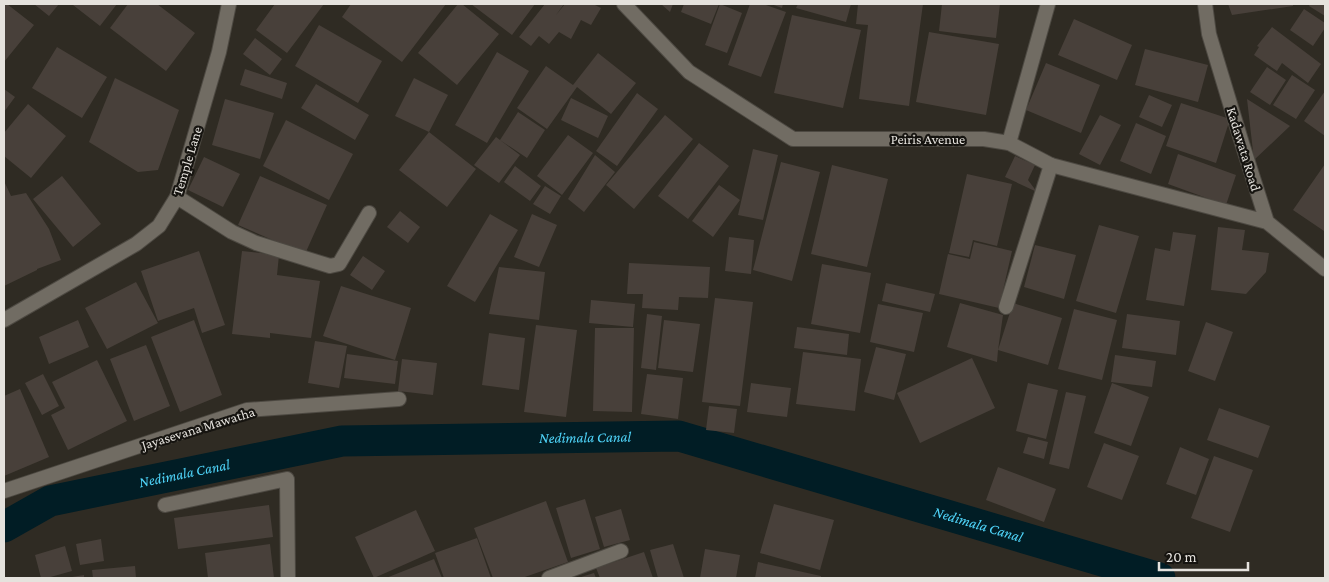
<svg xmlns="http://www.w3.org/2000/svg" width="1329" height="582" font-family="'Crimson Pro',serif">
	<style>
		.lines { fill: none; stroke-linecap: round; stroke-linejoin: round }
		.canal { stroke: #011d25; stroke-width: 31 }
		.building { fill: #48403a }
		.service-casing { stroke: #4d4942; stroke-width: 16 }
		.minor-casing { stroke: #4d4942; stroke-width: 16 }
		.tertiary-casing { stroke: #4d4942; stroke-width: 16 }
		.service { stroke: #716c63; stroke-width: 14 }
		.minor { stroke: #716c63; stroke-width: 14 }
		.tertiary { stroke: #716c63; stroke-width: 14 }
		.labels { text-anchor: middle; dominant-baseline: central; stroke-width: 4.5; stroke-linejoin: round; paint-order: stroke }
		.street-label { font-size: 14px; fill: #e5e2dd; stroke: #161410 }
		.water-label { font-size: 15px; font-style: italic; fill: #4fd4f9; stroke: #161410 }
	</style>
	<rect width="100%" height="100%" fill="#2f2b23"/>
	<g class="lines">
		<path class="canal" id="s1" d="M4,527L50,501L342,441L679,436L1160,578"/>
	</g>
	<path class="building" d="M4,4H7L34,25L4,62Z
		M34,4H59L49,16Z
		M74,4H117L100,26L73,5Z
		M128,4H157L195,33L166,71L110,28Z
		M275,4H324L287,53L256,30Z
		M351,4H446L402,62L342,17Z
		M458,4H462L499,34L457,85L418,53Z
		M471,4H535L512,35Z
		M545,4H564L556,15L565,4H593L601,8L591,25L581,20L571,39L559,32L549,44L539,36L531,46L519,37Z
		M661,4H673L670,12Z
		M684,4H719L711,24L681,12Z
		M720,4L742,13L727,53L705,45Z
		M750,4H763L786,12L761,77L728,65Z
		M771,4H783L782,8Z
		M798,4H851L846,22L796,8Z
		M858,4H923L909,106L859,99L868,25L856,24Z
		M942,4H1000L996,38L939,31Z
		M1228,4H1293V6L1232,15Z
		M1310,4H1325V16L1309,6Z
		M1304,9L1325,23V28L1313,46L1290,30Z
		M792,15L861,30L843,108L774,93Z
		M1074,19L1132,45L1117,80L1058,55Z
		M319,25L382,61L358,103L295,66Z
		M1272,27L1321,64L1308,83L1282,63L1277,71L1254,55L1259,47L1257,46Z
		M929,32L999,44L986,115L916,102Z
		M255,38L282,59L270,75L243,54Z
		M57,47L107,77L82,118L32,88Z
		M1145,49L1208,65L1198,102L1135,85Z
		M497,52L529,71L487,143L455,125Z
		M598,53L636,83L611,114L577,87L547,129L517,108L546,66L573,85Z
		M1046,63L1100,85L1081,133L1026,110Z
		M1267,67L1286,80L1270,105L1250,92Z
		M245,69L287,83L282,99L240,85Z
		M1292,75L1315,90L1296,119L1273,105Z
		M115,78L179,110L158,170L138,172L89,142Z
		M414,78L448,95L429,132L476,169L447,207L399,170L429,132L395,116Z
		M316,84L369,115L355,140L301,108Z
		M4,89L15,97L4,112Z
		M1325,91V136L1304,121Z
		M637,93L658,109L617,166L596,151Z
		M1149,95L1172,105L1162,127L1139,117Z
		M571,98L608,116L598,138L561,120Z
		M225,99L274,113L260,159L212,145Z
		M1247,99L1290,126L1254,160Z
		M1181,103L1230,119L1216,163L1166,146Z
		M28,104L66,136L31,178L4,156V133Z
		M518,112L545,130L527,158L500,140Z
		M665,115L693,139L634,209L606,185Z
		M1100,115L1121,125L1100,165L1079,154Z
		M286,120L353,154L329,200L263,166Z
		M1136,123L1166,136L1151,174L1120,161Z
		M568,135L593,153L562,195L537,176Z
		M496,137L520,155L499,183L474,165Z
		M699,143L729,166L688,219L658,196Z
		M753,149L778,155L763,220L738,215Z
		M1178,154L1236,175L1226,205L1168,184Z
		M595,155L615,172L584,212L568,199Z
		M1015,156L1035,165L1028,180L1037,192L1005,177Z
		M204,157L240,174L223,207L188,190Z
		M781,162L820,172L792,281L753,270Z
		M1325,164V229L1324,231L1293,210Z
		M832,165L888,179L867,267L811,254Z
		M515,166L541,186L530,201L504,182Z
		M967,174L1012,184L997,246L973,240L969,257L949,253Z
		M62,176L101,224L73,247L33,199Z
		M260,176L327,205L305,254L238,225Z
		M4,181L11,196L26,193L49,229L61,260L37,269V270L4,286Z
		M719,185L740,200L713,237L692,221Z
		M545,186L561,196L550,214L533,204Z
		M400,211L420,227L408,243L387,227Z
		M490,214L518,230L475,302L447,286Z
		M532,214L557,225L539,267L514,257Z
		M1099,225L1139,236L1116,313L1076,301Z
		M1218,227L1245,230L1242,250L1269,253L1266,272L1246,294L1211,290Z
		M1173,232L1196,235L1184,306L1146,300L1155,248L1170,251Z
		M729,237L754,240L751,274L725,271Z
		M974,242L1012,251L999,308L939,294L948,254L970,259Z
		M1035,245L1076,255L1064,299L1024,287Z
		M199,251L225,325L202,333L194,308L158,321L141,271Z
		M242,251L279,255L277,275L320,281L311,338L270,333V338L232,334Z
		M363,256L385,271L372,290L350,275Z
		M629,263L710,267L708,298L679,297L678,310L642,308L643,294H627Z
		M822,264L871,273L860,333L811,324Z
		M499,267L545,272L539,320L489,314Z
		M136,282L158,323L107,349L85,308Z
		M886,283L935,294L930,312L882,301Z
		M341,286L411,308L395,360L323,336Z
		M715,298L753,302L740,406L702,402Z
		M591,300L635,304L633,327L589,323Z
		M960,303L1003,315L998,350L1013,303L1062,318L1048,365L998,350L997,362L947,347Z
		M878,304L923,313L914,352L870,342Z
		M1074,309L1117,320L1102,380L1058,369Z
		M647,314L662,316L656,370L641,368Z
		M1127,314L1180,321L1176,355L1122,348Z
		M78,320L89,347L49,364L39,337Z
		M194,320L222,395L180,412L151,337Z
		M664,320L700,324L693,372L658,368Z
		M1206,322L1233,332L1215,381L1188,371Z
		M536,325L577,330L566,417L524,412Z
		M797,327L849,334L847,355L794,348Z
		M595,328H634L632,412L593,411Z
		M489,333L525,338L519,390L482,385Z
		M315,341L347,346L339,388L308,383Z
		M146,345L170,406L134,421L110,359Z
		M876,347L906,354L894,400L864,392Z
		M803,352L861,359L855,411L796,404Z
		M347,354L398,361L395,384L344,378Z
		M1115,355L1156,361L1152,387L1111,382Z
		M972,358L995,408L920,443L897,393Z
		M402,359L437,363L433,395L398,391Z
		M97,360L127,421L68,450L51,415L65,408L52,382Z
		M43,374L59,406L42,415L25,383Z
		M647,374L683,378L678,419L641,414Z
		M751,383L791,388L787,417L747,412Z
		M1028,383L1058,390L1046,439L1016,431Z
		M1112,383L1149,397L1131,446L1094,433Z
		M20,389L49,457L4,476V396Z
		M1066,392L1086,396L1069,469L1049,464Z
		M709,406L737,409L734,433L706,430Z
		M1219,408L1270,426L1258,458L1207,440Z
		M1028,437L1048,442L1044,459L1023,453Z
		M1104,443L1139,456L1122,500L1087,487Z
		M1180,447L1209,459L1196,495L1166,484Z
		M1214,456L1253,470L1230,532L1191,518Z
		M998,467L1056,489L1044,522L986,500Z
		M585,499L600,549L571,558L556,508Z
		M546,501L568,562L522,578H493L474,528Z
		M774,504L834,520L820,570L760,553Z
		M269,505L273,537L178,549L174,518Z
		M621,509L630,540L604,547L595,517Z
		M416,510L435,551L374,578L355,537Z
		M477,538L491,578H444L435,553Z
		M101,539L104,561L80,565L76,544Z
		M270,544L274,578H208L205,553Z
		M673,544L684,578H658L650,550Z
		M65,546L72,571L47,578H41L35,555Z
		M705,549L740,555L736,578H700Z
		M644,552L653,578H600L596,568Z
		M434,559L442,578H386Z
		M758,562L821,576V578H755Z
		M135,566L136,578H93L92,570Z
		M594,573L596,578H578Z
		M84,575V578H72V577Z"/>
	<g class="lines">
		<g class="service-casing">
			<path id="service" d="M177,197L232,232L256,243L330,266L339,264L369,213"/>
		</g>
		<g class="minor-casing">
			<path id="minor" d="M1009,143L1048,4
				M1006,307L1051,165
				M4,320L136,244L159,226L177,197L219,52L229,4
				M4,491L247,410L399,399
				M165,505L287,479L288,578
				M549,578L621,551"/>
		</g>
		<g class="tertiary-casing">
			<path id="tertiary" d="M624,4L689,72L793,139H984L1009,143L1051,165L1267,222
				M1205,4L1209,34L1241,140L1267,222L1325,269"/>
		</g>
		<use href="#service" class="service"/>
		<use href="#minor" class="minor"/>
		<use href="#tertiary" class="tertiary"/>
	</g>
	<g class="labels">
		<g class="street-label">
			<text x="928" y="139">Peiris Avenue</text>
			<text transform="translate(1244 149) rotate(73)">Kadawata Road</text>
			<text transform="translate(187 161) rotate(-73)">Temple Lane</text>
			<text transform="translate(198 428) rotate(-17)">Jayasevana Mawatha</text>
		</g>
		<g class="water-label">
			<text stroke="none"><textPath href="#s1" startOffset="594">Nedimala Canal</textPath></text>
			<text stroke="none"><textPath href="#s1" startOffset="190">Nedimala Canal</textPath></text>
			<text stroke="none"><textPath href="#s1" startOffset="1000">Nedimala Canal</textPath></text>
		</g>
	</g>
	<rect width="1329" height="582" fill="none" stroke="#e5e2dd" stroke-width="10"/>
	<path d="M1159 562v8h89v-8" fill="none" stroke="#e5e2dd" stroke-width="2.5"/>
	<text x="1166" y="562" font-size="15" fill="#e5e2dd" stroke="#161410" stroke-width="4" paint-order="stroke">20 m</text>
</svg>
